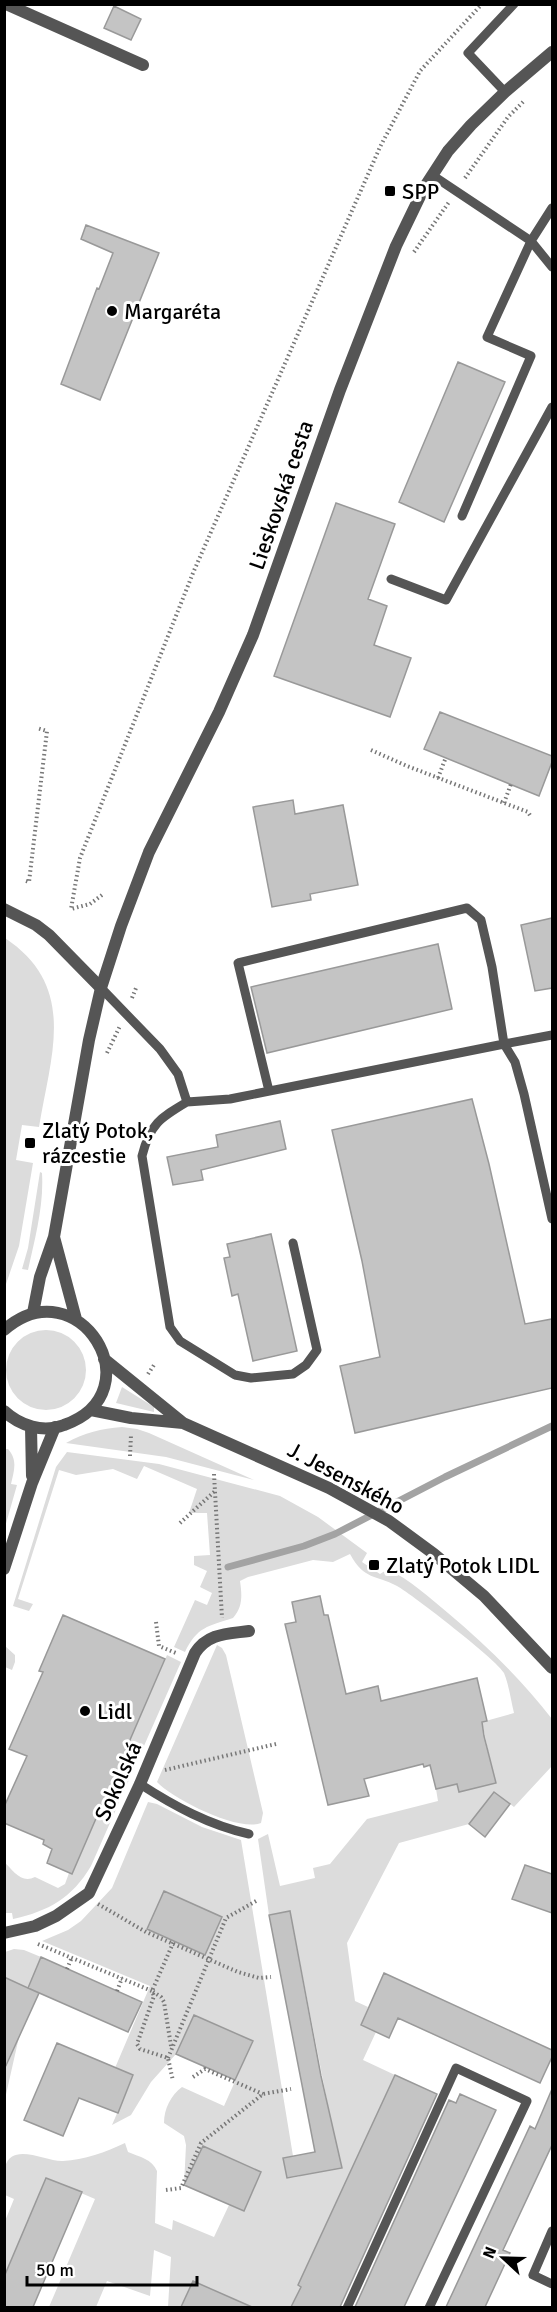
<svg xmlns="http://www.w3.org/2000/svg" width="557" height="2312" font-family="Signika,sans-serif">
	<style>
		.green { fill: #dcdcdc }
		.lines { fill: none; stroke-linecap: round; stroke-linejoin: round }
		.stream { stroke: #a3a3a3; stroke-width: 7 }
		.building { fill: #c4c4c4; stroke: #999; stroke-width: 1.5 }
		.path { stroke: #777; stroke-width: 4; stroke-dasharray: 1.5 3; stroke-linecap: butt }
		.service { stroke: #555; stroke-width: 9 }
		.minor { stroke: #555; stroke-width: 12 }
		.tertiary { stroke: #555; stroke-width: 12 }
		.poi-dot { fill: #000; stroke: #fff; stroke-width: 2 }
		.labels { text-anchor: middle; dominant-baseline: central; stroke-width: 6; stroke-linejoin: round; paint-order: stroke }
		.poi-label { font-size: 22px; fill: #000; stroke: #fff; text-anchor: start }
		.street-label { font-size: 22px; fill: #000; stroke: #fff }
	</style>
	<rect width="100%" height="100%" fill="#fff"/>
	<path class="green" d="M5,938C78,987 51,1054 39,1127L22,1125L16,1160L33,1163L19,1246L5,1287Z
		M40,1172L42,1173C44,1206 35,1238 28,1270L22,1269L28,1248Z
		M6 1370a40 40 0 1 1 80 0a40 40 0 1 1-80 0Z
		M122,1387L154,1407V1412L116,1403Z
		M122,1427L137,1429L149,1433L254,1480L166,1457L66,1443C85,1432 101,1429 122,1427Z
		M5,1449H8C18,1460 14,1471 11,1484L17,1485L5,1527Z
		M67,1452L159,1464L280,1496L318,1517L367,1553L362,1562L380,1574L388,1569C410,1580 429,1597 448,1613C486,1645 522,1680 552,1719V1766L514,1807L494,1792L469,1824L399,1843L347,1943L355,2001L368,2007L361,2025L376,2032L363,2060L395,2075L298,2285L301,2287L291,2307H251L193,2281L181,2307H168L171,2257L154,2250L150,2296L107,2281L96,2307H49L95,2199L46,2178L5,2277V2221L14,2199L5,2195C5,2187 2,2175 5,2167C12,2141 46,2162 63,2161C84,2160 106,2152 125,2143L128,2152C140,2157 152,2159 157,2171L155,2223L172,2230L173,2220L214,2237L229,2205L244,2211L261,2173L203,2146L184,2185L186,2145L184,2136L164,2123C164,2109 171,2095 182,2087L224,2106L253,2041L194,2015L176,2054L151,2082L131,2115L112,2125L133,2076L115,2068L150,1986L42,1941L68,1930L81,1921L112,1888L148,1802L157,1804L202,1827L241,1840L293,2156L283,2158L287,2178L297,2177L339,2162L290,1911L269,1915L258,1839L268,1834L280,1886L315,1878L313,1868L330,1864L367,1819L438,1801L436,1789L457,1784L459,1792L495,1783L482,1722L514,1713C511,1701 509,1685 504,1673C498,1661 413,1595 397,1586C375,1574 365,1581 350,1554L333,1562L313,1560L248,1577L240,1581C242,1595 243,1607 233,1618C208,1626 197,1627 185,1652L174,1647L195,1600L207,1605L212,1593L200,1587L207,1571L194,1565V1556L210,1555L207,1513H189L197,1489L144,1466L137,1479L113,1469L76,1475L59,1470L18,1599L33,1604L29,1611L13,1606L56,1467Z
		M217,1645L222,1648L226,1655L263,1813L261,1823C238,1832 173,1799 157,1782Z
		M5,1646L15,1655V1662L12,1670L5,1667Z
		M167,1655L181,1662L91,1866C72,1898 49,1911 13,1919L12,1913H5L4,1862C13,1870 21,1884 35,1877L58,1888L65,1884L69,1873L72,1874Z
		M14,1949L24,1950L41,1957L28,1988L8,1979L5,1988V1952Z
		M19,2037L5,2099V2070Z"/>
	<g class="lines">
		<path class="stream" d="M228,1567L304,1546L335,1534L445,1477L552,1426"/>
	</g>
	<path class="building" d="M114,6L141,19L131,40L104,28Z
		M86,225L159,253L100,400L61,384L97,288L99,289L113,253L81,239Z
		M458,362L505,382L444,522L399,502Z
		M336,503L395,524L368,599L387,606L374,645L411,658L390,717L274,676Z
		M440,712L552,756V762L539,796L424,749Z
		M293,800L295,814L343,805L358,885L310,894L311,900L272,907L253,807Z
		M552,918V988L535,991L521,925Z
		M438,944L452,1009L267,1053L251,987Z
		M472,1099L489,1164L525,1324L552,1319V1388L355,1433L340,1366L380,1357L362,1261L332,1130Z
		M280,1121L286,1149L201,1170L203,1180L173,1185L167,1157L218,1147L216,1135Z
		M271,1234L297,1351L253,1361L238,1294L232,1296L224,1258L230,1257L227,1244Z
		M320,1596L324,1615H328L346,1694L378,1686L381,1701L477,1678L487,1721L482,1722L484,1736L496,1783L459,1792L457,1784L436,1789L430,1765L424,1767L423,1764L364,1779L369,1796L328,1805L285,1624L296,1622L292,1602Z
		M63,1615L165,1659L72,1874L47,1863L52,1849L43,1844L44,1840L4,1823V1807L27,1756L9,1749L43,1672L39,1671Z
		M494,1792L510,1804L485,1837L469,1824Z
		M525,1865L552,1874V1913L512,1899Z
		M164,1891L222,1917L205,1955L147,1929Z
		M290,1911L321,2076L342,2168L287,2178L283,2158L315,2152L269,1915Z
		M41,1957L142,2002L128,2032L28,1988Z
		M384,1973L552,2050V2057L540,2083L398,2018L389,2038L361,2025Z
		M4,1977L39,1993L4,2070Z
		M194,2015L253,2041L235,2080L176,2054Z
		M57,2043L133,2075L118,2113L79,2098L63,2136L24,2120Z
		M395,2075L437,2094L340,2307H291L301,2287L298,2285Z
		M552,2089V2145L503,2250L510,2253L485,2307H446L530,2126L535,2129Z
		M460,2094L496,2110L404,2307H355L449,2100L456,2103Z
		M203,2146L261,2172L244,2211L184,2185Z
		M46,2178L82,2192L33,2307H4V2277Z
		M193,2281L252,2307H181Z"/>
	<g class="lines">
		<path class="path" d="M465,178L508,117L524,101
			M414,252L449,202
			M371,750L407,766L528,812L531,817
			M438,778L446,757
			M504,803L511,784
			M26,881L29,882L47,731L37,728
			M102,895L90,904L71,909L80,858L193,573L380,147L420,71L482,4
			M132,998L136,988
			M107,1053L120,1026
			M148,1374L154,1365
			M130,1456L131,1435
			M214,1474L222,1618
			M180,1523L215,1491
			M156,1622L159,1646L176,1653
			M165,1770L276,1744
			M98,1904L146,1932L238,1972L259,1978L271,1977
			M38,1944L152,1991L154,1996L137,2044L140,2049L168,2058L173,2081
			M67,1969L72,1957
			M117,1991L122,1978
			M171,2046L164,2002L161,1997L152,1991L174,1941
			M168,2058L226,1918L258,1900
			M193,2077L205,2069L263,2094
			M166,2190L181,2188L201,2143L263,2094L291,2089"/>
		<path class="service" d="M505,92L468,53L514,4
			M432,175L531,241L552,208
			M462,516L531,356L487,337L531,241L552,267
			M391,579L446,600L552,407
			M101,988L160,1049L178,1074L187,1102C160,1118 150,1124 142,1156L170,1327L180,1341L235,1375L251,1378L293,1374L306,1365L317,1350L293,1243
			M269,1091L238,963L467,908L481,920L492,967L504,1044L552,1035
			M187,1102L230,1099L504,1044L515,1062L524,1094L552,1219
			M140,1784C174,1806 209,1825 249,1834
			M552,2231L533,2275L552,2284
			M347,2308L456,2068L527,2101L429,2308"/>
		<path class="minor" d="M6,4L143,65
			M4,909L36,925L49,935L101,988
			M31,1427L32,1476
			M4,1569L32,1483L55,1427
			M4,1933L35,1926L56,1916L89,1893L140,1784L195,1653C208,1633 227,1634 249,1631"/>
		<path class="tertiary" d="M54,1237L76,1319
			M33,1313L40,1277L54,1237L89,1040L101,988L121,926L149,852L219,712L253,635L340,390L396,246L424,188L448,151L471,125L505,92L552,52
			M4,1330C78,1265 157,1392 64,1425C43,1433 20,1426 4,1411
			M104,1359L183,1423L329,1488L389,1521L434,1554L484,1596L552,1668
			M91,1410L131,1418L183,1423"/>
	</g>
	<g class="poi-dot">
		<rect x="384" y="185" width="12" height="12" rx="3"/>
		<circle cx="112" cy="311" r="6"/>
		<rect x="24" y="1137" width="12" height="12" rx="3"/>
		<rect x="368" y="1559" width="12" height="12" rx="3"/>
		<circle cx="85" cy="1711" r="6"/>
	</g>
	<g class="labels">
		<g class="poi-label">
			<text x="402" y="191">SPP</text>
			<text x="124" y="311">Margaréta</text>
			<text x="42" y="1130">Zlatý Potok,<tspan x="42" dy="25">rázcestie</tspan></text>
			<text x="386" y="1565">Zlatý Potok LIDL</text>
			<text x="97" y="1711">Lidl</text>
		</g>
		<g class="street-label">
			<text transform="translate(281 495) rotate(-71)">Lieskovská cesta</text>
			<text transform="translate(346 1478) rotate(28)">J. Jesenského</text>
			<text transform="translate(118 1781) rotate(-66)">Sokolská</text>
		</g>
	</g>
	<rect width="557" height="2312" fill="none" stroke="#000000" stroke-width="12"/>
	<g transform="translate(503 2258) rotate(292)" stroke="#ffffff" stroke-width="4.5" paint-order="stroke">
	<path d="M0-4.5L10 22L0 15L-10 22Z" fill="#000000"/>
	<text y="-9" font-size="16" font-weight="bold" text-anchor="middle" fill="#000000">N</text>
	</g>
	<path d="M27 2276v9h170v-9" fill="none" stroke="#000000" stroke-width="3"/>
	<text x="36" y="2276" font-size="18" fill="#000000" stroke="#ffffff" stroke-width="4.5" paint-order="stroke">50 m</text>
</svg>
